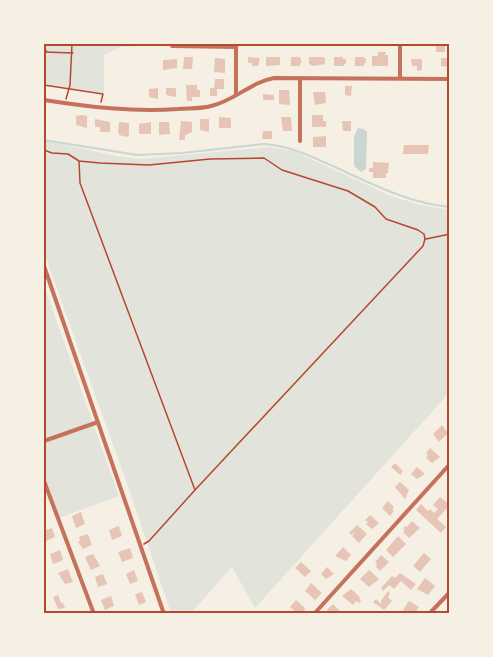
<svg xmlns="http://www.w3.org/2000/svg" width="493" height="657" font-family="'Alegreya Sans',sans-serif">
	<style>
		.green { fill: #e2e4dc }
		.water { fill: #c9d6d2 }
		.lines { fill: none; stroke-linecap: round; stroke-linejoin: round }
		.stream { stroke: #c9d6d2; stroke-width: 2 }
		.building { fill: #e6c5b7 }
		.path { stroke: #b5482f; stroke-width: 1.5 }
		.minor { stroke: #c5725c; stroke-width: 4 }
		.neatline { fill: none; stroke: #b5482f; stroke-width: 2 }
	</style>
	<rect width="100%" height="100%" fill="#f6efe4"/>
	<path class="green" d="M44,44H140V46L121,47L104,55V93L44,84Z
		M44,140L116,156L141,159L270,147L294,151L391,196L421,205L449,210V393L255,608L232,567L191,613H171L129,489L44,253Z
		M44,286L119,496L59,518L44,481Z"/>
	<path class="water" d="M358,128L364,129L367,132L366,169L361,172L355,167L354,164V137Z"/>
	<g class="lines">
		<path class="stream" d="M44,140L137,155L182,153L264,144C290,146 311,156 335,167C372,184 408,203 450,207"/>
	</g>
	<path class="building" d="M436,44H445V52H436Z
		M378,52H386L385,55H388V66H372V56H378Z
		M447,55H450L449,67L441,66V58H447Z
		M184,57H193L192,69H183Z
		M248,57L260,58L258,66H252V63H248Z
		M266,57H280V65L266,66Z
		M291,57H300L302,63H300V66H291Z
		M309,57H323L325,58V64L313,66L309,64Z
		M334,57H343V59H346V63L343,66H334Z
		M355,57H364L366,59V63H364V66H355Z
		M215,58L225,59V73L214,72Z
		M177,59V68L163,70V60Z
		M411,59H422V70L417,71V66H412Z
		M215,79H224V89H217V96H210V88H214Z
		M186,85H197V90H200V97H192V101H187Z
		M345,86H352L351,96L345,95Z
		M158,88V99L149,97V89Z
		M166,88H176V97L166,95Z
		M279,90H289L290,105L279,104Z
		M313,92H325L326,103L315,105Z
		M263,94L274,95V100H263Z
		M81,115L87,116V128L76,125V116Z
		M312,115H323V121H326V127H312Z
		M219,117L231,118V128H219Z
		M281,117H291L292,131H283Z
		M95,119L110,122V132H100V127H95Z
		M200,119H209V132L200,130Z
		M181,121L192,122V132L185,135V140H179Z
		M342,121H351V131H343Z
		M119,122L129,123V135L127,137L119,135L118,130Z
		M151,122V134H139V124Z
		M159,122H169L170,134L159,135Z
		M263,131H272V139H262Z
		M326,136V147H313V137Z
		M404,145H429L428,154H403Z
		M373,162L389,163L388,173H386V178H373V172H369V168H373Z
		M442,425L448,433L439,442L433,434Z
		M430,448L440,457L432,463L426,458L428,455L426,453Z
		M395,463L403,471L400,475L391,467Z
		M417,467L425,474L417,479L411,474Z
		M400,482L409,490L405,499L395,487Z
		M440,497L450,505L437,519L446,527L441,533L416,510L421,504L428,511L430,509L434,513L438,509L433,505Z
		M388,501L394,507L392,510L394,511L390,516L382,508Z
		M81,512L85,524L76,528L72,516Z
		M370,515L379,523L372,529L366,524L368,522L365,520Z
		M412,521L420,528L409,538L403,532L405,530L403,528L405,526L407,527Z
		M357,525L367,534L359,543L352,536L356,532L351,535L349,533Z
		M119,526L122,536L112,540L109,530Z
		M52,528L55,537L44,542V531Z
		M88,534L92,545L83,549L78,542L80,541L79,537Z
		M398,536L406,544L393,557L386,550Z
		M343,547L351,555L346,561L335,556Z
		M130,548L133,558L122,562L118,552Z
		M60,550L63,560L53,564L50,554Z
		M424,553L431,559L420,572L413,566Z
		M93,554L100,566L91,570L85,557Z
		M381,555L389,562L380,571L376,567L377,564L375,562Z
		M301,562L311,571L305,577L295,568Z
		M327,567L334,574L326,579L321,574Z
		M68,569L73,582L65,584L58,573Z
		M134,570L138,581L130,584L126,574Z
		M369,570L379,579L369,587L360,579Z
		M400,573L416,584L411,590L401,581L394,589L389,585L383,591L381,588L392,576L395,578Z
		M103,574L107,584L98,587L95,577Z
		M425,578L435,586L428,595L417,589Z
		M311,583L322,593L315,600L305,591Z
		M351,589L360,597L359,598L361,601L359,603L356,601L353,605L342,596Z
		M388,591L390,594L388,597L392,601L384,610L373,602L376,599L381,604V601Z
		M142,592L146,602L139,605L135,594Z
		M58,595L61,603H63L65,608L58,609L53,597Z
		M111,596L114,606L105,610L101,600Z
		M296,600L305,608L303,614H298L290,607Z
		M409,601L419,607L414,614H409L403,610Z
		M333,604L343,614H331L327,610Z"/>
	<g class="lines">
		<path class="path" d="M44,44L46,51
			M44,52L73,53
			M44,59V68
			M44,85L103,94L101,102
			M66,99L70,85L72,44
			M44,150L52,153L68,154L79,161L100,163L149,165L210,159L264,158L282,170L348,191L375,207L386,219L418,230L424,234L425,239L423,246L195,490
			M79,161L80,183L195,490L149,541L144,544
			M426,239L450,234"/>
		<path class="minor" d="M236,44V95
			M400,44V78
			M172,46L236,47
			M300,78V141
			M44,100C89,107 132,112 178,109C189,108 200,109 211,106C234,101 251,82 274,78L450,79
			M44,266L164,614
			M44,441L98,422
			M44,481L94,614
			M314,614L450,464
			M429,614L450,592"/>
	</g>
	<rect width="493" height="657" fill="none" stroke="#f6efe4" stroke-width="90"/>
	<rect x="45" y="45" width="403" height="567" class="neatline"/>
</svg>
